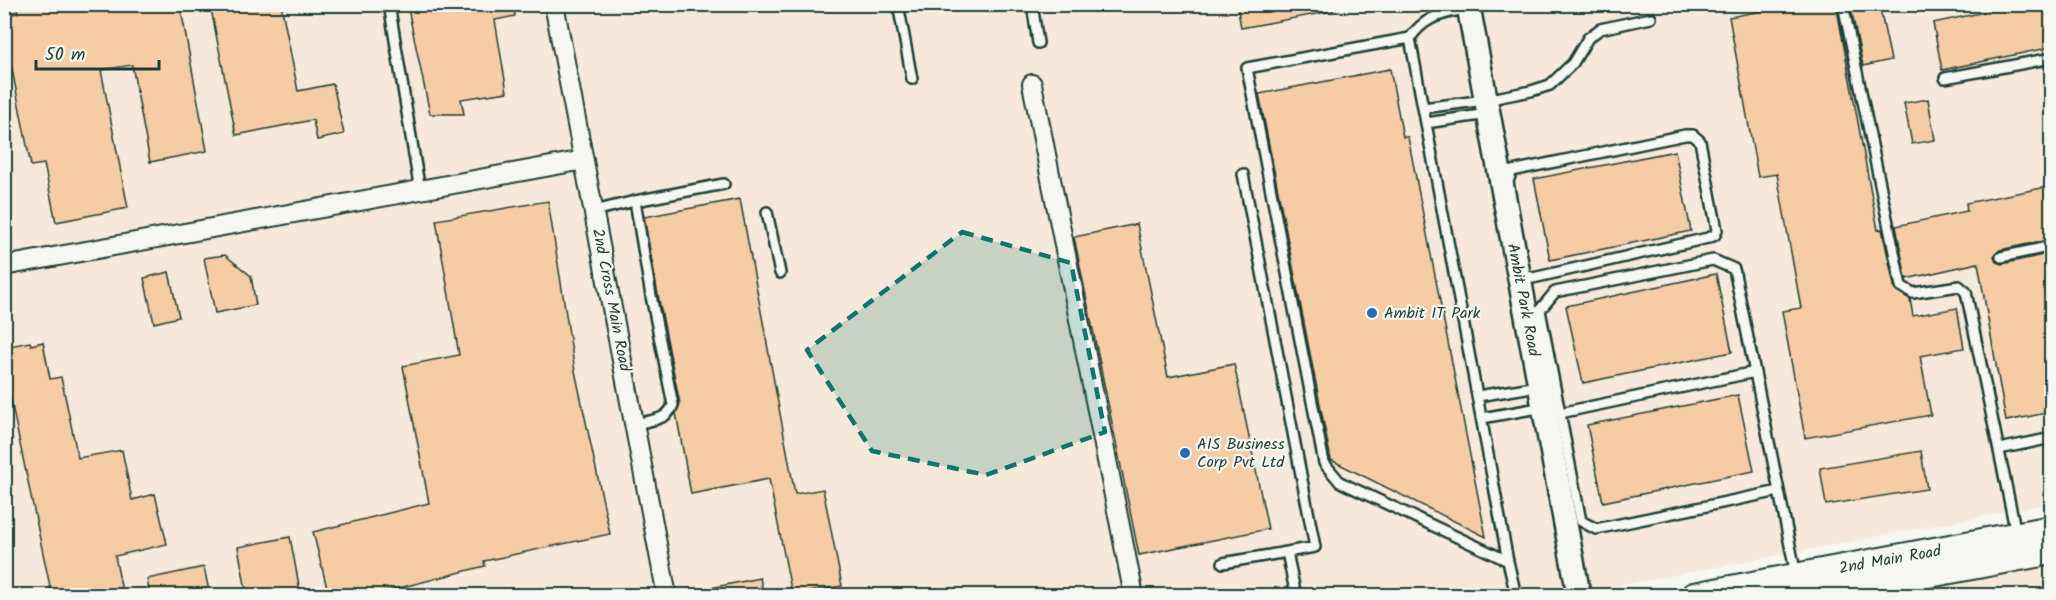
<svg xmlns="http://www.w3.org/2000/svg" width="2056" height="600" font-family="Kalam,sans-serif">
	<style>
		.built { fill: #f6e9db }
		.building { fill: #f5cca4; stroke: #1f3d34; stroke-width: 1.5 }
		.lines { fill: none; stroke-linecap: round; stroke-linejoin: round }
		.service-casing { stroke: #1f3d34; stroke-width: 14 }
		.minor-casing { stroke: #1f3d34; stroke-width: 22 }
		.tertiary-casing { stroke: #1f3d34; stroke-width: 27 }
		.secondary-casing { stroke: #1f3d34; stroke-width: 30 }
		.service { stroke: #f6f6f2; stroke-width: 9 }
		.minor { stroke: #f6f6f2; stroke-width: 18 }
		.tertiary { stroke: #f6f6f2; stroke-width: 22 }
		.secondary { stroke: #f6f6f2; stroke-width: 26 }
		.marked { fill: #0f766e; fill-opacity: 0.2; stroke: #0f766e; stroke-width: 4.5; stroke-dasharray: 12 8; stroke-linejoin: round }
		.poi-dot { fill: #1f6fb2; stroke: #f6f6f2; stroke-width: 2 }
		.labels { text-anchor: middle; dominant-baseline: central; stroke-width: 4.5; stroke-linejoin: round; paint-order: stroke }
		.street-label { font-size: 16px; fill: #1f3d34; stroke: #f6f6f2 }
		.poi-label { font-size: 16px; fill: #1f3d34; stroke: #f6f6f2; text-anchor: start }
	</style>
	<rect width="100%" height="100%" fill="#f6f6f2"/>
	<filter id="ink" filterUnits="userSpaceOnUse"><feTurbulence type="fractalNoise" baseFrequency=".0167" numOctaves="2"/><feDisplacementMap in="SourceGraphic" scale="12" xChannelSelector="R" yChannelSelector="G"/><feConvolveMatrix kernelMatrix="1 2 1 2 8 2 1 2 1" color-interpolation-filters="sRGB"/></filter>
	<g filter="url(#ink)">
		<path class="built" d="M4,5H2051V503L1564,596L5,595Z
			M2051,556V595H1849Z"/>
		<path class="building" d="M16,4H180L207,151L150,162L132,65L101,70L128,208L56,222L44,164L31,166L4,29V15L18,13Z
			M210,4H281L298,91L333,84L344,134L317,140L313,120L236,135Z
			M407,4H513L515,16L495,20L507,92L461,99L464,114H430Z
			M1237,4H1333V11L1241,28Z
			M1799,4H1836L1878,230L1882,229L1895,290L1910,299L1913,316L1957,308L1964,348L1920,356L1931,415L1805,438L1782,311L1801,308L1777,174L1758,177L1729,17Z
			M1850,4H1879L1891,60L1863,66Z
			M2022,4H2052V47L1942,70L1933,23Z
			M1390,69L1403,137H1408L1486,537L1331,460L1259,94Z
			M1928,99L1935,140L1912,144L1904,103Z
			M1675,151L1691,231L1550,260L1534,179Z
			M2052,186V239L2000,250L1994,256L1996,262L2002,264L2052,253V412L2006,421L1978,263L1906,279L1896,226L1967,211L1966,203Z
			M740,199L795,494L823,489L842,586L792,595L769,479L691,494L676,413L680,404L658,295L644,217Z
			M548,201L575,371L610,534L484,561L485,566L368,596H329L313,532L429,503L403,366L459,355L436,220Z
			M1137,224L1168,377L1234,364L1268,529L1139,555L1074,237Z
			M225,255L251,276L256,305L215,313L204,258Z
			M169,272L179,317L154,323L144,278Z
			M1716,274L1732,352L1583,383L1566,306Z
			M30,342L31,345L43,342L50,379L61,377L78,458L122,450L132,500L155,494L167,544L115,556L123,596H52L4,368V347Z
			M1738,395L1754,471L1603,502L1587,425Z
			M1921,451L1927,489L1826,505L1820,468Z
			M290,537L301,596H247L238,547Z
			M204,567L210,596H150L147,579Z
			M760,578L764,596H706L705,589Z"/>
		<g class="lines">
			<g class="service-casing">
				<path id="service" d="M389,4L420,191
					M898,4L912,79
					M1032,4L1038,43
					M1843,4L1901,286L1913,293L1959,286L1966,292L2016,533
					M1410,38L1508,561L1340,482L1324,463L1247,68Z
					M1410,38C1426,15 1443,14 1468,8
					M1945,78L2052,58
					M1423,108L1485,100L1531,91L1550,85L1573,63L1588,38L1600,29L1651,18
					M1426,123L1488,114
					M1243,174L1315,547L1287,552L1296,596
					M1507,184L1512,171L1685,135H1693L1700,141L1717,230L1715,235L1708,238L1533,278L1526,275L1523,269
					M594,211L635,201
					M767,212L780,273
					M2001,257L2052,246
					M1755,372L1560,413L1581,521L1596,529L1779,491
					M1478,396L1538,386
					M1545,416L1560,413L1540,310L1555,292L1713,260L1734,269L1796,575
					M1482,418L1544,407
					M635,424C650,420 667,421 673,405L651,296L635,201L724,184
					M1999,449L2052,438
					M1508,561L1516,596
					M1223,563L1287,552"/>
			</g>
			<g class="minor-casing">
				<path id="minor" d="M554,4L667,596
					M1032,84L1134,596
					M4,266L584,160"/>
			</g>
			<g class="tertiary-casing">
				<path id="tertiary" d="M1468,4L1579,596"/>
			</g>
			<g class="secondary-casing">
				<path id="secondary" d="M1694,596L2052,529
					M1812,596L2052,551"/>
			</g>
			<use href="#service" class="service"/>
			<use href="#minor" class="minor"/>
			<use href="#tertiary" class="tertiary"/>
			<use href="#secondary" class="secondary"/>
		</g>
	</g>
	<path class="marked" d="M962,232L1071,263L1105,432L986,475L872,451L807,350Z"/>
	<g class="poi-dot">
		<circle cx="1372" cy="313" r="6"/>
		<circle cx="1185" cy="453" r="6"/>
	</g>
	<g class="labels">
		<g class="street-label">
			<text transform="translate(611 300) rotate(79)">2nd Cross Main Road</text>
			<text transform="translate(1523 300) rotate(79)">Ambit Park Road</text>
			<text transform="translate(1890 560) rotate(-10)">2nd Main Road</text>
		</g>
		<g class="poi-label">
			<text x="1384" y="313">Ambit IT Park</text>
			<text x="1197" y="444">AIS Business<tspan x="1197" dy="18">Corp Pvt Ltd</tspan></text>
		</g>
	</g>
	<rect width="2056" height="600" fill="none" stroke="#f6f6f2" stroke-width="24"/>
	<rect x="12" y="12" width="2032" height="576" fill="none" stroke="#1f3d34" stroke-width="2" filter="url(#ink)"/>
	<path d="M36 60v9h123v-9" fill="none" stroke="#1f3d34" stroke-width="3"/>
	<text x="45" y="60" font-size="18" fill="#1f3d34" stroke="#f6f6f2" stroke-width="4.5" paint-order="stroke">50 m</text>
</svg>
